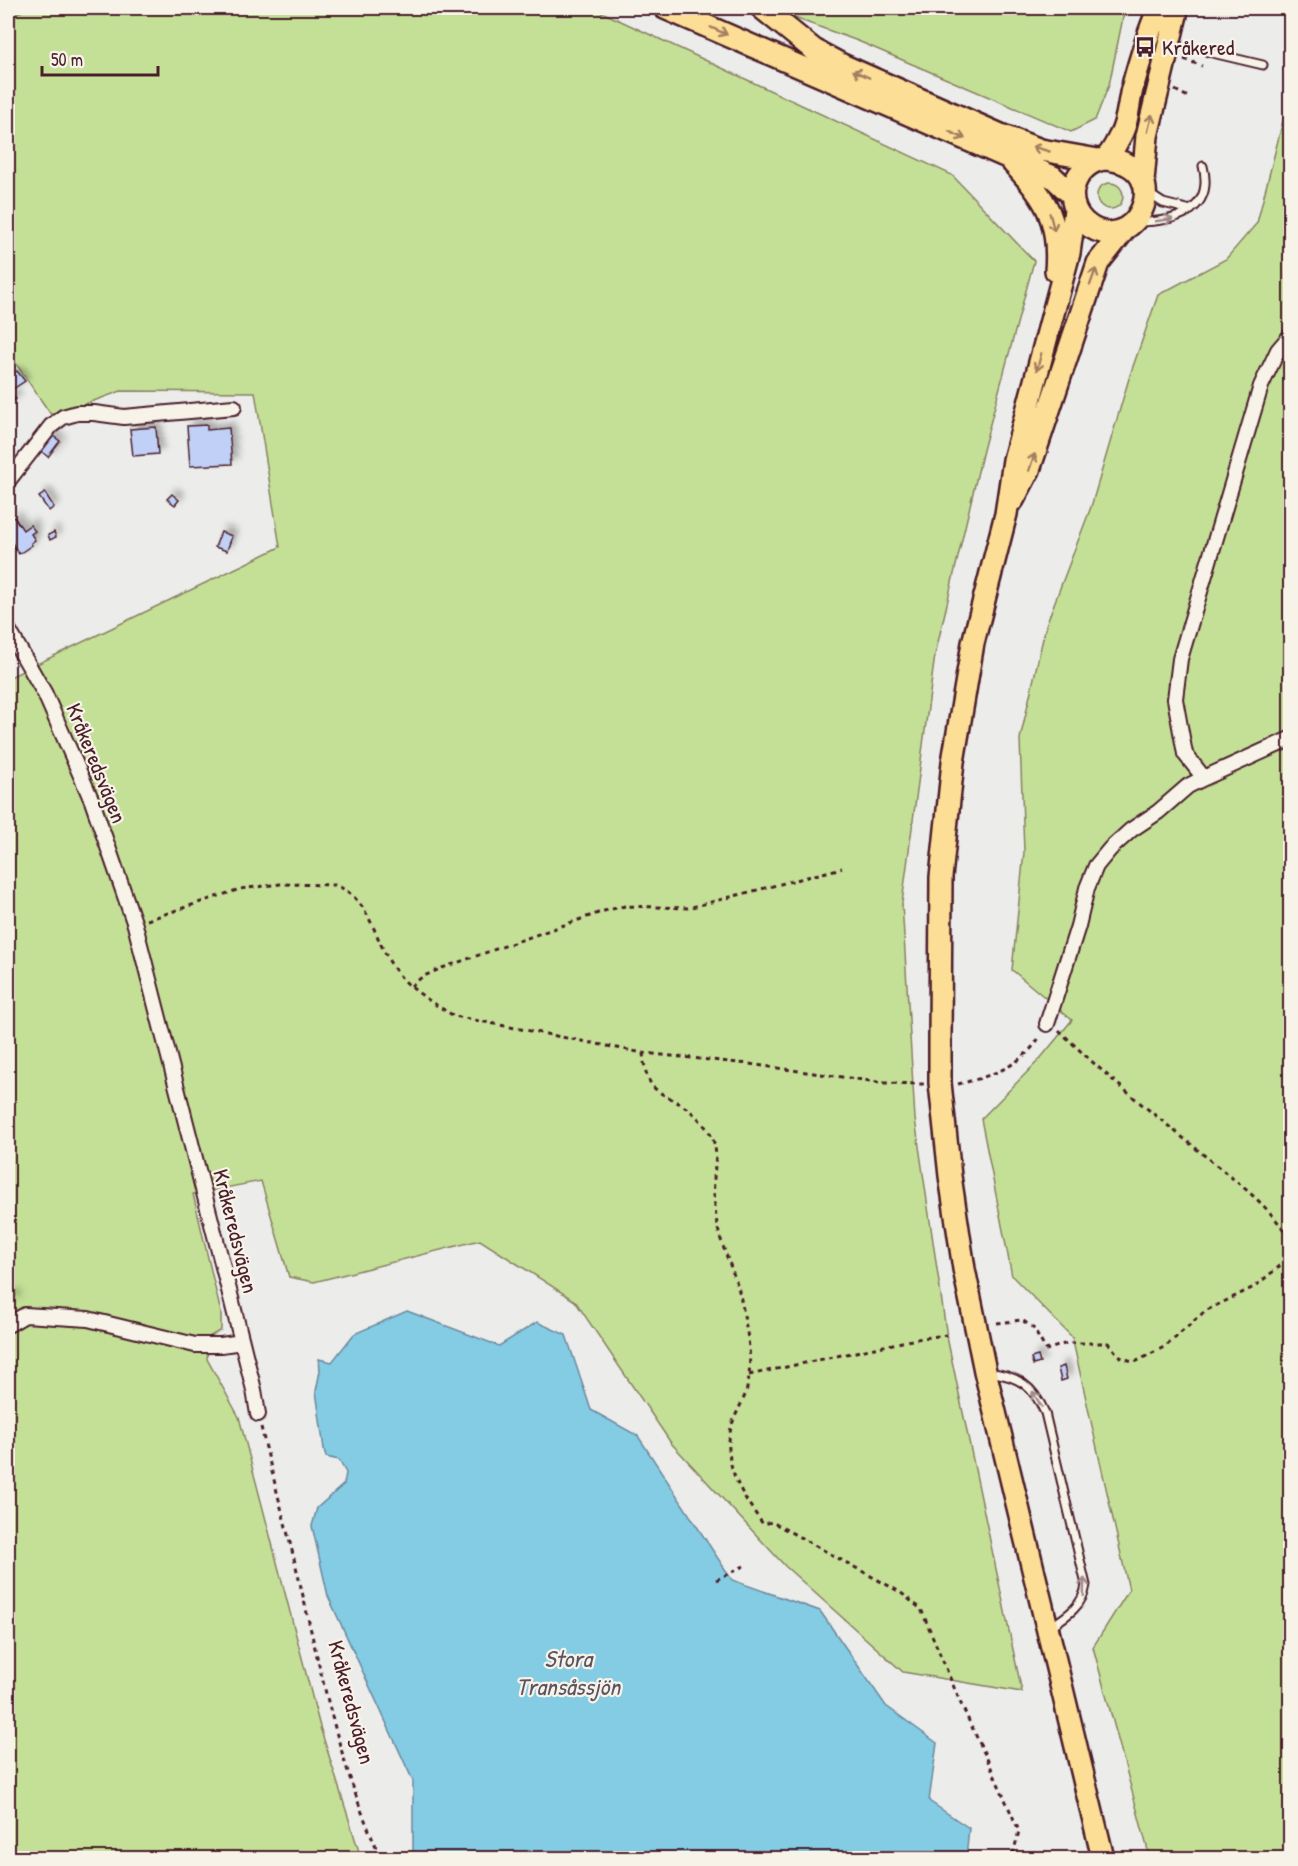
<svg xmlns="http://www.w3.org/2000/svg" width="1298" height="1866" font-family="'Patrick Hand',sans-serif">
	<style>
		.green { fill: #c4e097; stroke: #878061; stroke-width: 1.5 }
		.water { fill: #83cce4; stroke: #6c879a; stroke-width: 1.5 }
		.building { fill: #c1d0f7; stroke: #4a1f2b; stroke-width: 1.5; filter: url(#shadow) }
		.lines { fill: none; stroke-linecap: round; stroke-linejoin: round }
		.lane-casing { stroke: #4a1f2b; stroke-width: 11 }
		.street-casing { stroke: #4a1f2b; stroke-width: 18 }
		.primary-casing { stroke: #4a1f2b; stroke-width: 26 }
		.path { stroke: #4a1f2b; stroke-width: 3; stroke-dasharray: 4.5 4.5; stroke-linecap: butt }
		.lane { stroke: #f7f3e8; stroke-width: 7 }
		.street { stroke: #f7f3e8; stroke-width: 14 }
		.primary { stroke: #fcde96; stroke-width: 21 }
		.oneway { stroke: #a37e60 }
		.oneway2 { stroke: #a0898a }
		.labels { text-anchor: middle; dominant-baseline: central; stroke-width: 4.5; stroke-linejoin: round; paint-order: stroke }
		.poi-label { font-size: 22px; fill: #4a1f2b; stroke: #f7f3e8; text-anchor: start }
		.street-label { font-size: 22px; fill: #4a1f2b; stroke: #f7f3e8 }
		.water-label { font-size: 24px; font-style: italic; fill: #5b5362; stroke: #f7f3e8 }
	</style>
	<defs>
		<filter id="shadow"><feDropShadow dx="5.5" dy="-5.5" stdDeviation="3" flood-color="#0004"/></filter>
	</defs>
	<rect width="100%" height="100%" fill="#ececeb"/>
	<filter id="ink" filterUnits="userSpaceOnUse"><feTurbulence type="fractalNoise" baseFrequency=".0167" numOctaves="2"/><feDisplacementMap in="SourceGraphic" scale="12" xChannelSelector="R" yChannelSelector="G"/><feConvolveMatrix kernelMatrix="1 2 1 2 8 2 1 2 1" color-interpolation-filters="sRGB"/></filter>
	<g filter="url(#ink)">
		<path class="green" d="M31,8H593L952,175L1034,261L983,450L935,655L902,903L915,1119L947,1337L1022,1692L903,1672L785,1566L671,1443L575,1301L480,1240L314,1282L289,1277L261,1181L193,1194L221,1313V1330L209,1337L207,1359L239,1417L320,1727L361,1858H8V678L280,547L255,392L121,391L52,416L8,352V16Z
			M767,8H1125L1109,85L1095,120L1071,132L858,41Z
			M1290,93V1858H1150L1093,1647L1129,1590L1072,1337L1012,1276L981,1119L1039,1060L1072,1020L1012,970L1024,852L1020,739L1046,625L1091,507L1130,375L1158,295L1226,259L1257,223Z
			M1097 196a13 13 0 1 1 26 0a13 13 0 1 1-26 0Z"/>
		<path class="water" d="M407,1311L499,1346L537,1322L566,1335L591,1410L638,1436L732,1580L820,1611L886,1706L937,1743L929,1801L969,1828L966,1858H413V1781L328,1596L312,1526L317,1508L344,1484L346,1473L339,1460L326,1457L324,1449L316,1391L320,1371L319,1359L332,1362L354,1334Z"/>
		<path class="building" d="M17,371L25,381L13,389L8,381V377Z
			M12,394L16,399L8,405V397Z
			M207,425V430L229,428L232,464L190,466L187,426Z
			M156,427L158,454L133,456L130,429Z
			M53,436L60,441L48,457L41,451Z
			M45,493L54,507L49,511L39,497Z
			M172,494L179,500L175,505L167,499Z
			M14,517L23,530L30,525L35,531L31,534L35,540L31,543L32,545L19,554L8,537V522Z
			M54,532L56,537L50,540L48,535Z
			M221,532L232,536L227,551L215,547Z
			M9,1295H15L14,1302H8Z
			M1038,1356L1040,1363L1033,1365L1031,1358Z
			M1064,1366L1067,1379L1061,1381L1058,1368Z"/>
		<g class="lines">
			<g class="lane-casing">
				<path id="lane" d="M1208,52L1263,65
					M1149,194L1163,203L1191,210
					M1137,222C1173,222 1215,213 1203,166
					M988,1372C1018,1376 1033,1385 1045,1413L1086,1585C1083,1606 1067,1616 1050,1627"/>
			</g>
			<g class="street-casing">
				<path id="street" d="M8,481L51,426L63,417L77,413H94L124,417L234,407
					M8,629L45,694L92,801L135,925L231,1298L254,1390L258,1414
					M1204,778L1290,739
					M1047,1024L1078,926L1087,888L1096,866L1110,849L1131,830L1158,812L1188,786L1204,778L1185,754L1175,699L1180,659L1261,386L1278,350L1290,336
					M8,1325L25,1315L88,1319L195,1345H221L242,1342"/>
			</g>
			<g class="primary-casing">
				<path id="primary" d="M665,8L1053,177L1072,195
					M762,8L814,50L842,65L1003,136L1041,150L1098,160
					M1106,159C1182,166 1133,265 1084,222C1075,213 1071,201 1073,189C1076,175 1086,164 1099,160C1103,159 1104,160 1107,157C1112,152 1116,144 1119,138C1128,124 1128,105 1132,89C1139,63 1148,33 1159,8
					M1013,163C1047,199 1060,221 1056,271
					M1143,181L1147,136L1176,15V8
					M1075,210L1069,253L1014,460L1006,514L973,643L953,762L941,877L940,1041V1083L950,1176L964,1269L985,1371L1103,1858
					M1013,500L1029,470L1098,263L1125,229"/>
			</g>
			<path class="path" d="M1184,59L1202,66
				M1175,90L1188,97
				M147,920L240,889L280,884L335,885C370,898 374,939 393,967C407,988 433,1003 454,1016L643,1053L749,1064L885,1083L924,1084
				M411,986L422,977L442,968L604,911L625,906L688,908L842,868
				M1059,1030C1104,1076 1156,1115 1205,1156C1235,1181 1270,1205 1290,1240
				M643,1053C644,1063 645,1074 651,1084C658,1094 670,1097 680,1104C692,1111 702,1121 709,1132C720,1149 714,1163 714,1181C713,1192 715,1205 716,1217C719,1243 732,1266 739,1291C742,1303 744,1315 746,1327C750,1347 752,1375 745,1395C740,1408 732,1419 730,1433C724,1468 743,1497 763,1524L772,1522L900,1592L921,1609L961,1704L989,1763L1019,1831L1012,1858
				M958,1084C989,1077 1023,1066 1040,1036
				M1285,1231L1290,1224
				M997,1323L1022,1320L1033,1328L1046,1350L1067,1343H1108L1120,1357L1135,1362L1166,1346L1205,1311L1254,1287L1290,1258
				M749,1375L916,1339L946,1335
				M261,1427C276,1491 294,1554 308,1618C327,1700 346,1782 381,1858
				M716,1580L744,1566"/>
			<use href="#lane" class="lane"/>
			<use href="#street" class="street"/>
			<use href="#primary" class="primary"/>
		</g>
		<defs><path id="oneway-shaft" d="M-6 0H5M1.5-3L5.5 0L1.5 3" fill="none" stroke-width="1.6" stroke-linecap="round" stroke-linejoin="round" transform="scale(1.5)"/></defs>
		<g class="oneway">
			<use href="#oneway-shaft" transform="translate(719 31) rotate(24)"/>
			<use href="#oneway-shaft" transform="translate(861 74) rotate(-156)"/>
			<use href="#oneway-shaft" transform="translate(1150 123) rotate(-76)"/>
			<use href="#oneway-shaft" transform="translate(957 135) rotate(24)"/>
			<use href="#oneway-shaft" transform="translate(1041 149) rotate(-164)"/>
			<use href="#oneway-shaft" transform="translate(1052 222) rotate(75)"/>
			<use href="#oneway-shaft" transform="translate(1093 277) rotate(-70)"/>
			<use href="#oneway-shaft" transform="translate(1039 362) rotate(105)"/>
			<use href="#oneway-shaft" transform="translate(1032 462) rotate(-71)"/>
		</g>
		<g class="oneway2">
			<use href="#oneway-shaft" transform="translate(1164 220) rotate(-8)"/>
			<use href="#oneway-shaft" transform="translate(1037 1399) rotate(-121)"/>
			<use href="#oneway-shaft" transform="translate(1084 1587) rotate(-88)"/>
		</g>
	</g>
	<defs>
		<g id="bus-bare" transform="scale(1.62)"><path d="M-5-6H5V4H4V6H2V4H-2V6H-4V4H-5ZM-3.5-4V0h7V-4ZM-3.5 1.2v1.5H-2V1.2ZM2 1.2v1.5H3.5V1.2Z" fill="#4a1f2b" stroke="#f7f3e8" stroke-width="2.5" paint-order="stroke"/></g>
	</defs>
	<g fill-rule="evenodd">
		<use href="#bus-bare" x="1145" y="47"/>
	</g>
	<g class="labels">
		<g class="poi-label">
			<text x="1162" y="47">Kråkered</text>
		</g>
		<g class="street-label">
			<text transform="translate(97 763) rotate(68)">Kråkeredsvägen</text>
			<text transform="translate(236 1231) rotate(76)">Kråkeredsvägen</text>
			<text transform="translate(352 1702) rotate(75)">Kråkeredsvägen</text>
		</g>
		<g class="water-label">
			<text x="568" y="1658">Stora<tspan x="568" dy="28">Transåssjön</tspan></text>
		</g>
	</g>
	<rect width="1298" height="1866" fill="none" stroke="#f7f3e8" stroke-width="30"/>
	<rect x="15" y="15" width="1268" height="1836" fill="none" stroke="#4a1f2b" stroke-width="2" filter="url(#ink)"/>
	<path d="M42 66v9h116v-9" fill="none" stroke="#4a1f2b" stroke-width="3"/>
	<text x="51" y="66" font-size="18" fill="#4a1f2b" stroke="#f7f3e8" stroke-width="4.5" paint-order="stroke">50 m</text>
</svg>
